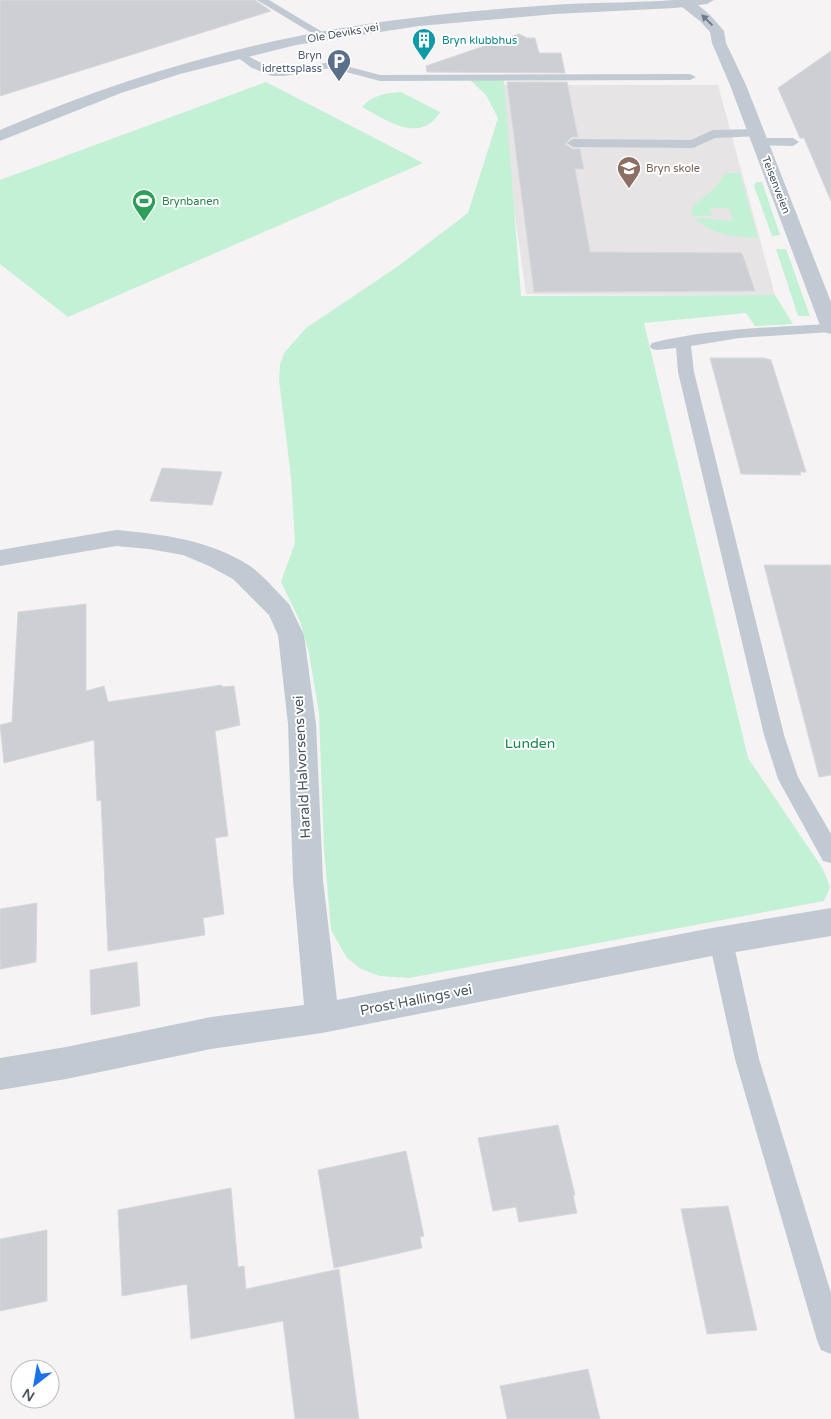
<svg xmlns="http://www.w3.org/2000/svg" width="831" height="1419" font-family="'Varela Round',sans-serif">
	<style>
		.education { fill: #e6e4e5 }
		.green { fill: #c3f1d5 }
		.building { fill: #cdcfd5; stroke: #d7d9de }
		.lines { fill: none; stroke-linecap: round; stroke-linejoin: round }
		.service { fill: #c1cad2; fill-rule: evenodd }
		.minor { fill: #c1cad2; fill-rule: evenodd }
		.tertiary { fill: #c1cad2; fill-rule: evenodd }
		.oneway { fill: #6e7983 }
		.labels { text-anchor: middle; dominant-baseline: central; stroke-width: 4; stroke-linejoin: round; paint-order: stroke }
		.far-street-label { font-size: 11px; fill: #4a5661; stroke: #fff }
		.far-culture-label { font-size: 11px; fill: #0d838f; stroke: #fff; text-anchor: start }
		.far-service-label { font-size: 11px; fill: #4e5e75; stroke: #fff; text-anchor: end }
		.far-education-label { font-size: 11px; fill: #785e54; stroke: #fff; text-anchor: start }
		.far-leisure-label { font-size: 11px; fill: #27864d; stroke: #fff; text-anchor: start }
		.park-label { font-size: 14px; fill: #17864f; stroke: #fff }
		.street-label { font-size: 14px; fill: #4a5661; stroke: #fff }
	</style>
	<rect width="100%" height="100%" fill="#f5f3f3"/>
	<path class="education" d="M497,85H718L775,295L526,294Z"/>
	<path class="green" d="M470,80H501L504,81L521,296L775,295L793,324L755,326L746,313L644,323L748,758L823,869L830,887L824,901L409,978L380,976L361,969L347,958L331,930L324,848L319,713L309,653L300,621L281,582L295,543L291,477L279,380L280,365L284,353L306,328L397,267L468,213L498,118L486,95Z
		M266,82L423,163L68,317L0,264V180Z
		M401,92L440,112C420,145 386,120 362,107C372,95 386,93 401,92Z
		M726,173H740L758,238C736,237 712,235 694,218L733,221L729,208H710L712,216H693L691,212L693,206L714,189Z
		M756,182H762L780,235L772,236L754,186Z
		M776,249H786L810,316H798Z"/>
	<path class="building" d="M0,0H255L271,11L0,96Z
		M519,34L527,38H535L539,53H561L565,73L427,72L426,66Z
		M831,51V201L804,138H800L778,88Z
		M507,82H567L578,137H572L565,144L572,149H580L584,169H575L590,252L742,253L755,291L534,292Z
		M710,358H764L771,360L806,472H800L801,475L741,474Z
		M162,468L222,472L212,505L150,501Z
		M764,565H831V775L819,777Z
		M86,604V691L104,686L108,702L222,685V687L234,686L240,725L215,731L228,836L215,838L224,914L203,918L205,935L108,951L101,800L97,801L94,740L4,763L0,725L12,722L18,612Z
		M37,903L36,962L0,969V909Z
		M137,962L140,1006L91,1015L90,970Z
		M558,1125L575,1195H573L577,1213L519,1222L516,1207L493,1211L478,1138Z
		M406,1151L424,1236L420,1237L422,1248L334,1268L318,1170Z
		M231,1188L238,1267L244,1266L246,1289L339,1269L359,1419H295L283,1321L191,1339L187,1284L122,1296L118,1210Z
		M728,1206L757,1330L707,1334L681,1209Z
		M47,1230V1301L0,1311V1239Z
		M588,1369L600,1419H507L500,1386Z"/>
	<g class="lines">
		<path class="service" d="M257,0H269L329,36L328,38H320Z
			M238,51L273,69L284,70L331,62L380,75L690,74L696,77L690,80L380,81L331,68L284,76H272L252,68L233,54Z
			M756,129L762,133L760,136L715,138L693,148L573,147L567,143L573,139L691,140L713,130Z
			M759,138H793L799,142L793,146L755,145L753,142Z
			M831,324V332L739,338L691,346L694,372L784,735L798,777L831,834V863L823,861L778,779L764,735L678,372L676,348L657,350L652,349L650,346L652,343C708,329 773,327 831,324Z
			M721,931L729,934L733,941L759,1059L831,1293V1354L821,1350L817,1340L735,1059L709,941L713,934Z"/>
		<path class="minor" d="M673,0H692L710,15L724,31L726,43L746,85L831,302V334L824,332L821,328L730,85L712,43L710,32L700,21Z
			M116,530C162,534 210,540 250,566C264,576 277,592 289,604L304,635L316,724L323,880L337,1000L712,928L831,908V936L712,956L322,1033L211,1049L66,1079L0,1090V1058L66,1047L211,1017L304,1005L293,880L288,724L278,635L269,615L233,579L209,566L183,555L149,549L116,546L0,566V550Z"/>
		<path class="tertiary" d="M673,0H714L707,4L675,8L555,14L419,26L296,45L180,74L121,93L0,141V130C134,72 276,33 421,17C470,11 519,7 568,4C603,2 638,3 673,0Z"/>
	</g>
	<defs><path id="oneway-solid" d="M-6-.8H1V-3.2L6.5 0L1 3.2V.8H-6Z" transform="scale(1.25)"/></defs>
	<use class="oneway" href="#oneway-solid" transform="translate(707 20) rotate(-136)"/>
	<defs>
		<g id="building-pin" transform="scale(1.25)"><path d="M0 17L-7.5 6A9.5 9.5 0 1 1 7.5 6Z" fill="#0f9aa8" stroke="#fff"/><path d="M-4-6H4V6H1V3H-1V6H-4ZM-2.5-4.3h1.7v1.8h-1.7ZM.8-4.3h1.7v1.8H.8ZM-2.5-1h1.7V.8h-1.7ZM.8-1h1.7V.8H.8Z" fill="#fff"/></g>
		<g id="parking-pin" transform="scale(1.25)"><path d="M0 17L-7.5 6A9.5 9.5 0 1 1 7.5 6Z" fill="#5c6f8a" stroke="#fff"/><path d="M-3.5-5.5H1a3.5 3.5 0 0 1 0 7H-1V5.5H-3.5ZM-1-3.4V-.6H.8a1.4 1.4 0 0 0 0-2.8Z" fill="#fff"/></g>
		<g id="school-pin" transform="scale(1.25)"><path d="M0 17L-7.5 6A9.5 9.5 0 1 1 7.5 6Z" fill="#8d6e63" stroke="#fff"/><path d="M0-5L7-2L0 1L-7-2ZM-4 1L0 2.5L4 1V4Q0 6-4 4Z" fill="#fff"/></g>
		<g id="stadium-pin" transform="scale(1.25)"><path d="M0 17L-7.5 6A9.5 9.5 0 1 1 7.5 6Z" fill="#2e9e5b" stroke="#fff"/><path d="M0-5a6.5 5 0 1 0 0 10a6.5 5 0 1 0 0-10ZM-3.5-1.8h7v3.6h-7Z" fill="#fff"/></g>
	</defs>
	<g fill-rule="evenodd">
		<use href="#building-pin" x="424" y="40"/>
		<use href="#parking-pin" x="339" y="61"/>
		<use href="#school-pin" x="629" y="168"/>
		<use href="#stadium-pin" x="144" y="201"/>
	</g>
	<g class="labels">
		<g class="far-street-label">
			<text transform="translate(343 33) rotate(-10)">Ole Deviks vei</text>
			<text transform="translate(776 185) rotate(69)">Teisenveien</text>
		</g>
		<g class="far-culture-label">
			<text x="442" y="40">Bryn klubbhus</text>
		</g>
		<g class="far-service-label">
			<text x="322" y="55">Bryn<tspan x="322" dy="13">idrettsplass</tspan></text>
		</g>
		<g class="far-education-label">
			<text x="646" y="168">Bryn skole</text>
		</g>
		<g class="far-leisure-label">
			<text x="162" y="201">Brynbanen</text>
		</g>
		<g class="park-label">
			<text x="530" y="743">Lunden</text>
		</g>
		<g class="street-label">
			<text transform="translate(302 767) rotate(-93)">Harald Halvorsens vei</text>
			<text transform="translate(416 1000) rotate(-11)">Prost Hallings vei</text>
		</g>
	</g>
	<g transform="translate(35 1384) rotate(211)"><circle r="24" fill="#ffffff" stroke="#b7bbc0"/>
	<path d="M0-4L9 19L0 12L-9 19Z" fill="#1a73e8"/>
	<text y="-8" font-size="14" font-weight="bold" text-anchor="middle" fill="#4a5661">N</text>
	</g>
</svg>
